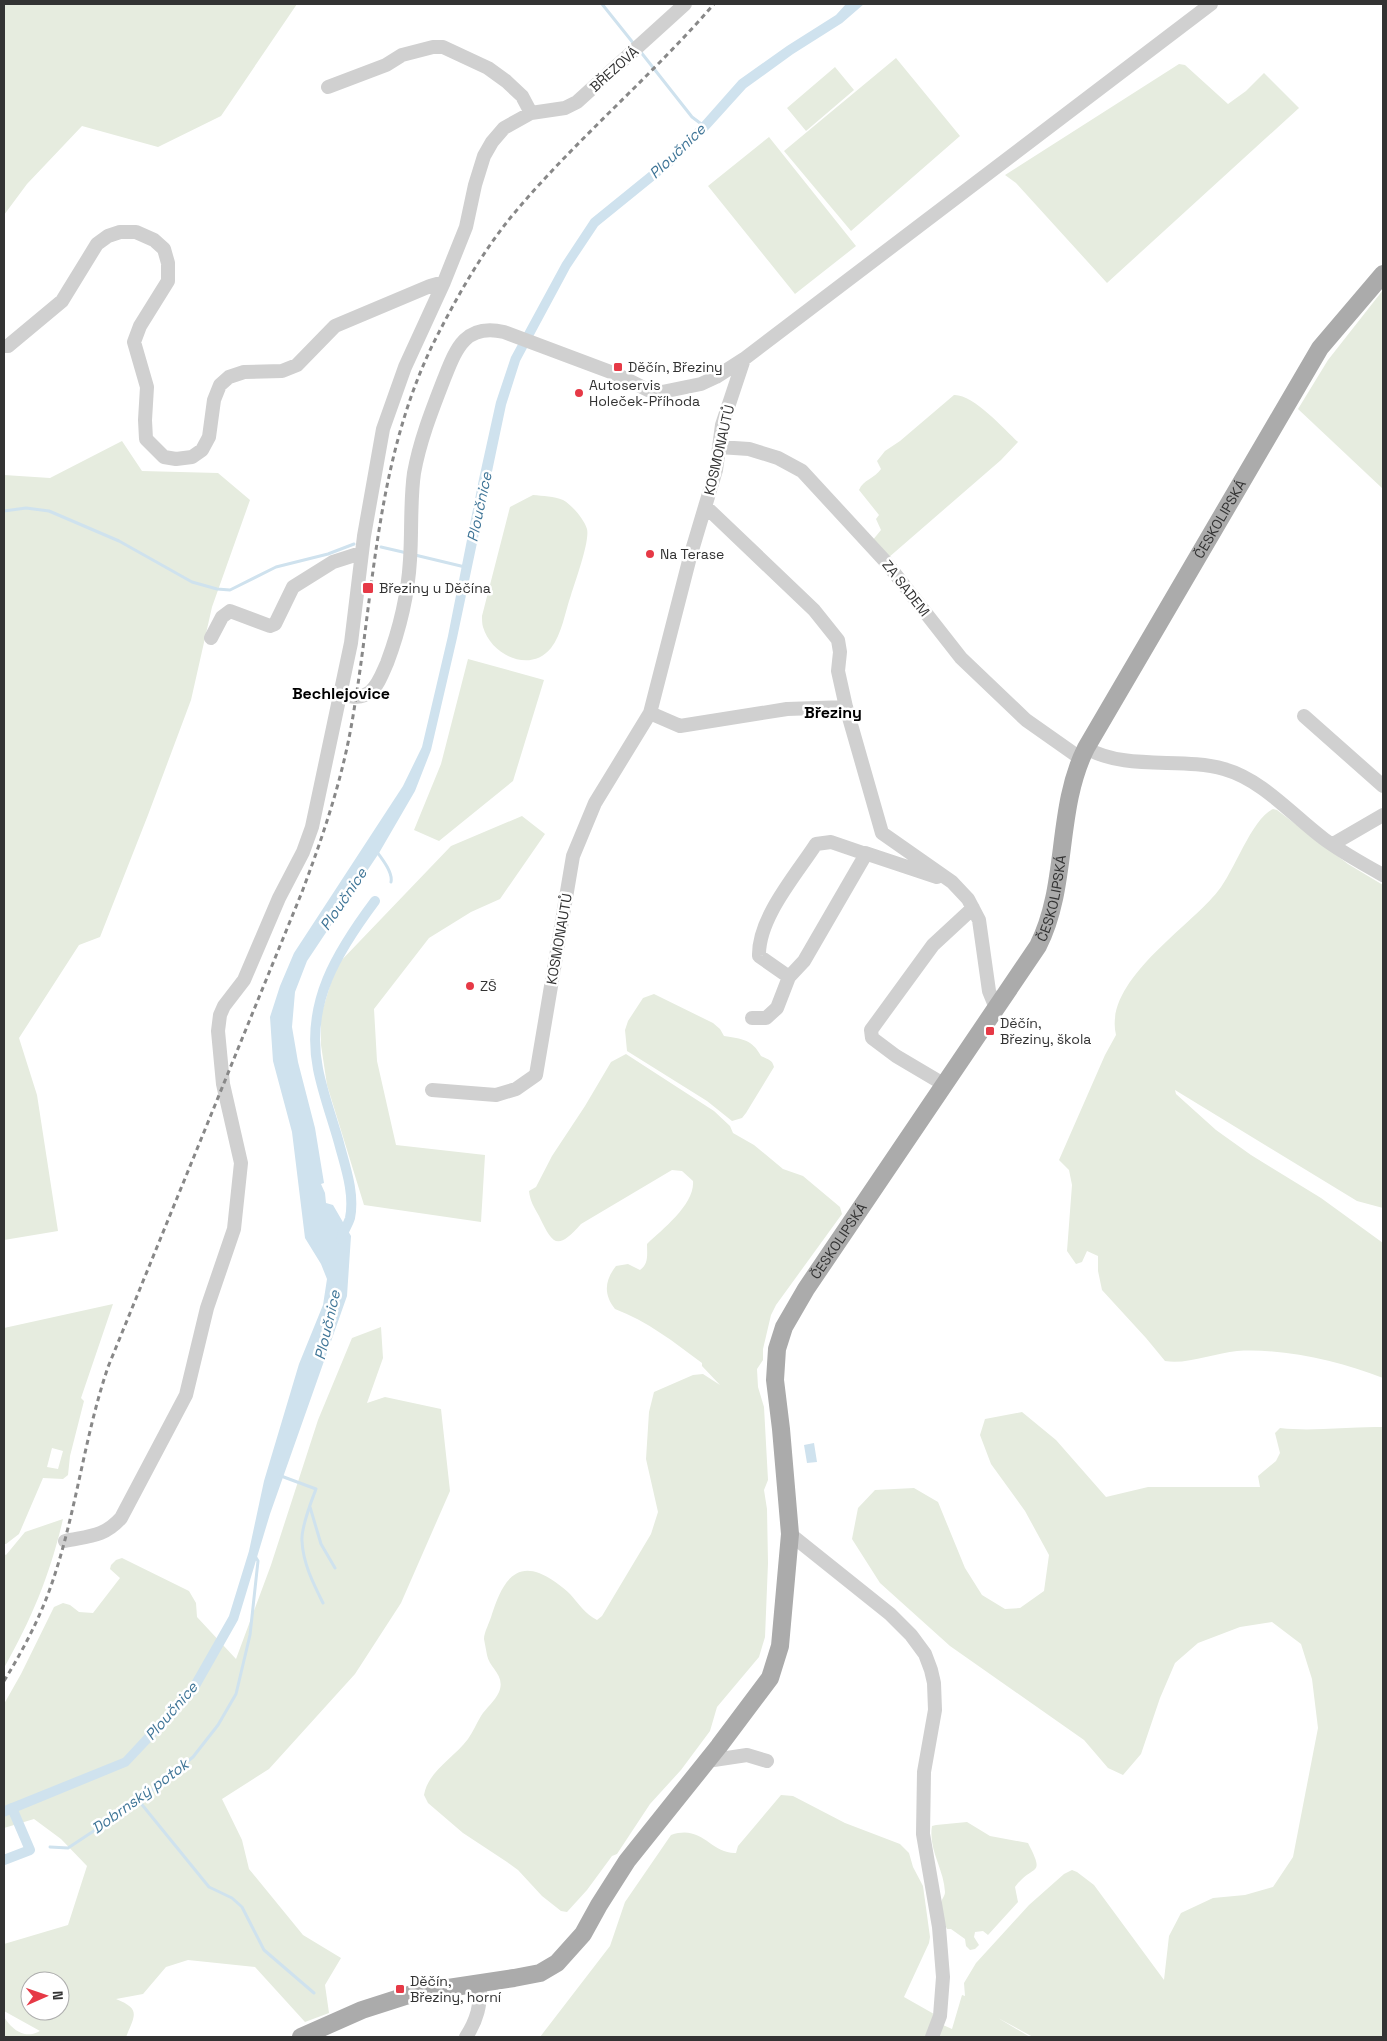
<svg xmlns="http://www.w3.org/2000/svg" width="1387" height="2041" font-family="'Space Grotesk',sans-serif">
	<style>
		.green { fill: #e6ecdf; fill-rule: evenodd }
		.water { fill: #cfe2ee }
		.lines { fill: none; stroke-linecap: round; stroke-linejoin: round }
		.stream { stroke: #cfe2ee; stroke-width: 3 }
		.canal { stroke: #cfe2ee; stroke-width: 10 }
		.minor { stroke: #d0d0d0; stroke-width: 14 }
		.major { stroke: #ababab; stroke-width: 18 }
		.rail { stroke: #888; stroke-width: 3; stroke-dasharray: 5 4; stroke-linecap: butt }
		.poi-dot { fill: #e63946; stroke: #fff; stroke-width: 2 }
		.labels { text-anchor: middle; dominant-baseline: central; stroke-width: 5; stroke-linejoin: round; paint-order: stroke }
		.street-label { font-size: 14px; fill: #333; stroke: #fff }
		.poi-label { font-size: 14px; fill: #333; stroke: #fff; text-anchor: start }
		.water-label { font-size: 15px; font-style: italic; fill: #3f7597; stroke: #fff }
		.quarter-label { font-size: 16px; font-weight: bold; fill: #000; stroke: #fff }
	</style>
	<rect width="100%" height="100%" fill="#fff"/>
	<path class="green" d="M4,4H297L221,116L158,147L82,126L27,184L4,215Z
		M896,58L960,136L851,231L784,151Z
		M1179,64L1185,65L1228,104L1246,91L1264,73L1299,108L1107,283L1016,183L1005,175Z
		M835,67L854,90L806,131L787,108Z
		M769,137L856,246L795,294L708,186Z
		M1383,290V489L1298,409L1328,360Z
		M954,395C973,394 1004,429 1018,442L1001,460L888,558L872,541L881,530L876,519L879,515L859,490C863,480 875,478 881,469L877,461L885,451L900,441Z
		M122,441L142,471L218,473L250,500L212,607L191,700L148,815L100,937L79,945L19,1038L37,1095L58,1231L4,1240V475L50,478Z
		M533,495C543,496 554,496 563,500C572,505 584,519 587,529C590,541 575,582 571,595C565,612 562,634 551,648C530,674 491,655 483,627C482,624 482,619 482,616L510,507Z
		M468,659L544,680L513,781L439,841L414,830L441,764Z
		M1273,809L1277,810L1348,864L1383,885V1208L1357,1201L1175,1090L1176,1094L1216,1130L1251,1155L1321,1198L1383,1243V1378C1340,1361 1283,1348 1237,1351C1215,1353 1186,1365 1165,1361L1146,1338L1102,1290L1098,1271V1256L1087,1251L1082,1262L1076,1264L1067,1251L1072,1185L1069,1170L1059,1160L1105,1055L1116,1035C1103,981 1189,928 1218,891C1234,872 1252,818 1273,809Z
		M522,816L545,834L500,899L471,912L429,938L374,1009L377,1061L396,1145L485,1155L481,1222L364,1205L327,1085L321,1045V1015L336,966L451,846Z
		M654,994L713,1023L720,1029L724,1036C742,1039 752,1039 761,1056C768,1060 772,1059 774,1067L746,1113L742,1118L732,1121L707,1101L627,1051L625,1030L628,1021L643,998Z
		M626,1054L714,1111L730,1126L733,1133L754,1145L783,1169L803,1176L840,1207L842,1214L776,1305L771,1315L763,1349V1360L757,1369L758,1387L764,1407L768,1480L764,1490L767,1509L768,1563L765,1637L759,1657L717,1707L710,1731L681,1770L650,1804L617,1854L612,1856L587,1890L567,1912L561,1911L542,1896L518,1870L507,1862L463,1833L428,1803L424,1795C428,1771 454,1758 468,1739C473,1732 476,1724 481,1716C486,1708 495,1701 499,1692C506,1675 489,1668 487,1655C486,1650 485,1644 484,1639C484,1632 490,1622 492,1614C499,1593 510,1562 539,1573C549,1577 562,1586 570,1594C579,1604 585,1614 597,1620L602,1616L651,1534L658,1512L646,1459L649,1412L654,1392L693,1375L703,1374L720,1385L702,1366V1363C674,1342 647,1321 615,1309C603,1294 605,1280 616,1266L628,1264L640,1270C649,1264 647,1254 647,1244C663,1229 695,1204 693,1181L682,1171L672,1170L581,1224C557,1251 553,1245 539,1216C534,1207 530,1201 529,1191L536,1187L552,1156L585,1106L611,1062Z
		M113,1304L81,1398L84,1401L70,1456L68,1475L63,1479L43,1478L19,1534L6,1544H4V1328ZM52,1448L63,1451L58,1469L47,1467Z
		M381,1327L383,1358L367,1403L385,1397L441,1409L450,1491L401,1603L355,1674L269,1769L222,1799L242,1840L249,1869L303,1935L341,1958L325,1985L329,2013L305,2022L255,1967L188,1960L166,1967L143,1994L116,1999C141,2009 135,2015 126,2037H4V2017C13,2031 27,2041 43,2029L40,2031L4,2011V1944L68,1925L87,1866L61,1839L34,1819L4,1828V1704L21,1674L54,1607L63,1603L70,1605L79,1612L93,1613L120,1578L110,1569L111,1565L116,1560L122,1558L189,1591L196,1603L197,1617L236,1659L271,1565L318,1420L352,1338ZM30,1981H60V2011H30Z
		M1022,1412L1056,1440L1106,1497L1148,1487H1260L1258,1476L1276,1461L1280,1453L1275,1433L1280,1428C1315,1432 1348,1426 1383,1427V2037H1033L998,2018L1030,2037H939L943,2025L952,2029L962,1995L965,1996L964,1983L976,1963L1029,1905L1064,1874L1072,1870L1077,1872L1094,1885L1164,1980L1169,1936L1181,1913L1213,1898L1245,1895L1273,1887L1293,1857L1318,1728L1312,1679L1301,1644L1272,1622L1240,1627L1198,1643L1175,1663L1160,1698L1141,1754L1123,1775L1108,1768L1084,1740L950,1646L880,1583L852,1539L858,1508L875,1490L914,1488L938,1502L965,1568L982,1595L1005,1609L1020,1608L1044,1591L1049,1555L1025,1511L991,1464L980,1435L985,1419Z
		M63,1519C50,1575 32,1618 4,1668V1554L6,1555L25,1532Z
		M781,1795L793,1796L845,1823L900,1844L909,1853L913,1867L923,1886L930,1937L929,1943L904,1997L934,2014L927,2037H540L610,1946L625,1902L671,1835C703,1824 710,1854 736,1853L738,1846Z
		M967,1822L990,1836L1028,1843C1046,1878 1033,1863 1015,1887L1018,1902L988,1935L983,1931L975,1932L974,1937L979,1945L975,1949L970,1950L966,1946L965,1939L951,1929H947C944,1922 939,1910 941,1903C942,1898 945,1896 945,1892C944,1869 928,1850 932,1826L936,1825Z"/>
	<path class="water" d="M846,4H864L842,23L793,54L746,88L708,130L672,166L598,226L570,268L520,361L506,405L457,638L431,750L415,791L379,853L307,961L295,992L292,1027L298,1062L315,1128L324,1183L321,1184L325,1193L326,1203L333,1205L351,1236L347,1296L270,1514L238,1620L196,1694L128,1766L4,1817V1806L123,1758L188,1688L229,1616L249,1551L264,1481L299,1364L323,1305L327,1279L321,1264L305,1238L292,1132L273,1061L270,1017L280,986L294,953L403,786L422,747L448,636L479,479L496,402L511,357L562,263L591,219L665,159L701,123L739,80L787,46L836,15Z
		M814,1443L817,1462L807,1463L804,1445Z"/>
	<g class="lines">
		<path class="stream" d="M602,4L634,44
			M640,51L692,117L704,126
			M4,511L26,508L49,511L119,541L192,582L217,589L230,590L276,567L328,554L354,544
			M381,547L407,553
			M415,555L465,567
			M377,852C383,860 393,873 391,882
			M281,1476L316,1489C311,1502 301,1527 302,1541C303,1563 313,1583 323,1603
			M310,1507L321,1544L335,1568
			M139,1801L209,1887L232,1898L242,1907L264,1950L314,1993
			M50,1847L68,1848L139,1801L193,1757L218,1725L236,1694L250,1635L258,1561L255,1556"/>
		<path class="canal" d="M341,1239C343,1231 348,1225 350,1218C355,1193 345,1166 339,1143C332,1118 323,1094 318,1069C305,1003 337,952 375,901
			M4,1860L30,1850L12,1808"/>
		<path class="minor" d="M328,87L386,65L402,55L433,47H443L488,68L506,81L522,96L531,113
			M4,346H8L62,301L97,244L108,236L120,232H136L154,240L164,249L168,263V281L140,326L134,342L147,387L145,420L146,439L164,457L176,459L192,457L202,450L209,437L214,400L220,385L229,377L244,372L282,371L297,365L335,326L430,286L444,282
			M719,447L749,449L778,458L802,471L885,561L961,658L1026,720L1080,758
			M705,506L814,610L838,640L840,652L838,671L846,707L882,833L952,882L968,899L979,920L989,991L996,1008
			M211,638L222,617L230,611L270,626L275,624L293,587L333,562L361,553
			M341,695C352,697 361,699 370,692C378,686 383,672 387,663C399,631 408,594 410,560C412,531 410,501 414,473C420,440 432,410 444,379C456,349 465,323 504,332L616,374L648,390L662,392L701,384L716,377L744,359L1211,4
			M650,713L680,726L787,709L846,707
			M1304,716L1383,786
			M1086,748C1126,771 1182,757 1224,769C1263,780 1293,816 1324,839C1343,853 1363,864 1383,875
			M831,842L866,854L804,961L789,977L759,956C758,918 796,875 816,844Z
			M1333,844L1383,815
			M865,853L937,877
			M752,1018H766L777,1008L789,977
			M945,1085L896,1056L872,1038L871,1030L933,945L973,908
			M432,1090L496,1095L516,1089L536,1075L573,856L595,803L650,713L690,557L716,470L722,425L744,359
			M790,1534L890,1614L911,1635L925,1654L931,1670L934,1683L935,1710L924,1772L923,1834L939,1927L943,1977L940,2016L932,2037
			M65,1541C89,1536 104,1537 121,1518L186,1395L207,1308L234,1229L241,1163L223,1084L218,1031L220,1015L224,1006L244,980L279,898L303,852L312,827L351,643L364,536L383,429L405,367L444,282L466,227L475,185L484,156L492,142L504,128L531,113L565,108L577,102L685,4
			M707,1761L747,1755L767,1761
			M466,2037C477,2020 481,2005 480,1984"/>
		<path class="major" id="s1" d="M301,2037L362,2010L415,1993L514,1978L540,1973L557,1963L583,1934L599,1905L627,1861L719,1746L770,1678L780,1646L790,1534L781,1429L775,1380L777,1349L784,1327L806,1289L1038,946C1069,885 1055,810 1086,748L1320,348L1383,274"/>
		<path class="rail" d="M4,1681C25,1647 43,1612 55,1574C77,1506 85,1435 108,1367L302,892C323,836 342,780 352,722C374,595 375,465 432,346C454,302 480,255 511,217C574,141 650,78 714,4"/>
	</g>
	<g class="poi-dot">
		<rect x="613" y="362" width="10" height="10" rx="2.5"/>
		<circle cx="579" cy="393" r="5"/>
		<circle cx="650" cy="554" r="5"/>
		<rect x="362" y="582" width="12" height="12" rx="2.5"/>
		<circle cx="470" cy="986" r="5"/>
		<rect x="985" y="1026" width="10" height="10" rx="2.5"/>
		<rect x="395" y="1984" width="10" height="10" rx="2.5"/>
	</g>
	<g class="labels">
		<g class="street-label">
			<text transform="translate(614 69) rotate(-42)">BŘEZOVÁ</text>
			<text transform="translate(719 450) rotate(-77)">KOSMONAUTŮ</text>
			<text stroke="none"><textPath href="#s1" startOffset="1908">ČESKOLIPSKÁ</textPath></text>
			<text transform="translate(906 588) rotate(52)">ZA SADEM</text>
			<text stroke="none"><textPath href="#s1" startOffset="1488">ČESKOLIPSKÁ</textPath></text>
			<text transform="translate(559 939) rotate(-80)">KOSMONAUTŮ</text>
			<text stroke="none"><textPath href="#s1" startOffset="1082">ČESKOLIPSKÁ</textPath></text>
		</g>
		<g class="poi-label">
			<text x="628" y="367">Děčín, Březiny</text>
			<text x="589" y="385">Autoservis<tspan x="589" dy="16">Holeček-Příhoda</tspan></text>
			<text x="660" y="554">Na Terase</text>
			<text x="379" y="588">Březiny u Děčína</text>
			<text x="480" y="986">ZŠ</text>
			<text x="1000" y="1023">Děčín,<tspan x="1000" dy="16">Březiny, škola</tspan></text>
			<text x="410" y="1981">Děčín,<tspan x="410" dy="16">Březiny, horní</tspan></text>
		</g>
		<g class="water-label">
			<text transform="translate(677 151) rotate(-44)">Ploučnice</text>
			<text transform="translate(479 507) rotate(-78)">Ploučnice</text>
			<text transform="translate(343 899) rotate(-56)">Ploučnice</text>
			<text transform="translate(327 1325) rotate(-77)">Ploučnice</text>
			<text transform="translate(171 1711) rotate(-49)">Ploučnice</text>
			<text transform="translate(140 1796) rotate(-36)">Dobrnský potok</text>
		</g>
		<g class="quarter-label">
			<text x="341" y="693">Bechlejovice</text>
			<text x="833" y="712">Březiny</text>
		</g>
	</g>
	<rect width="1387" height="2041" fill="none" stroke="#333333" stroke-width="10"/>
	<g transform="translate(45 1996) rotate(88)"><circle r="24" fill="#ffffff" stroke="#adadad"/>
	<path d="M0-4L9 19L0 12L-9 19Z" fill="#e63946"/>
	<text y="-8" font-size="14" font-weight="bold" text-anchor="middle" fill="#333333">N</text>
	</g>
</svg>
